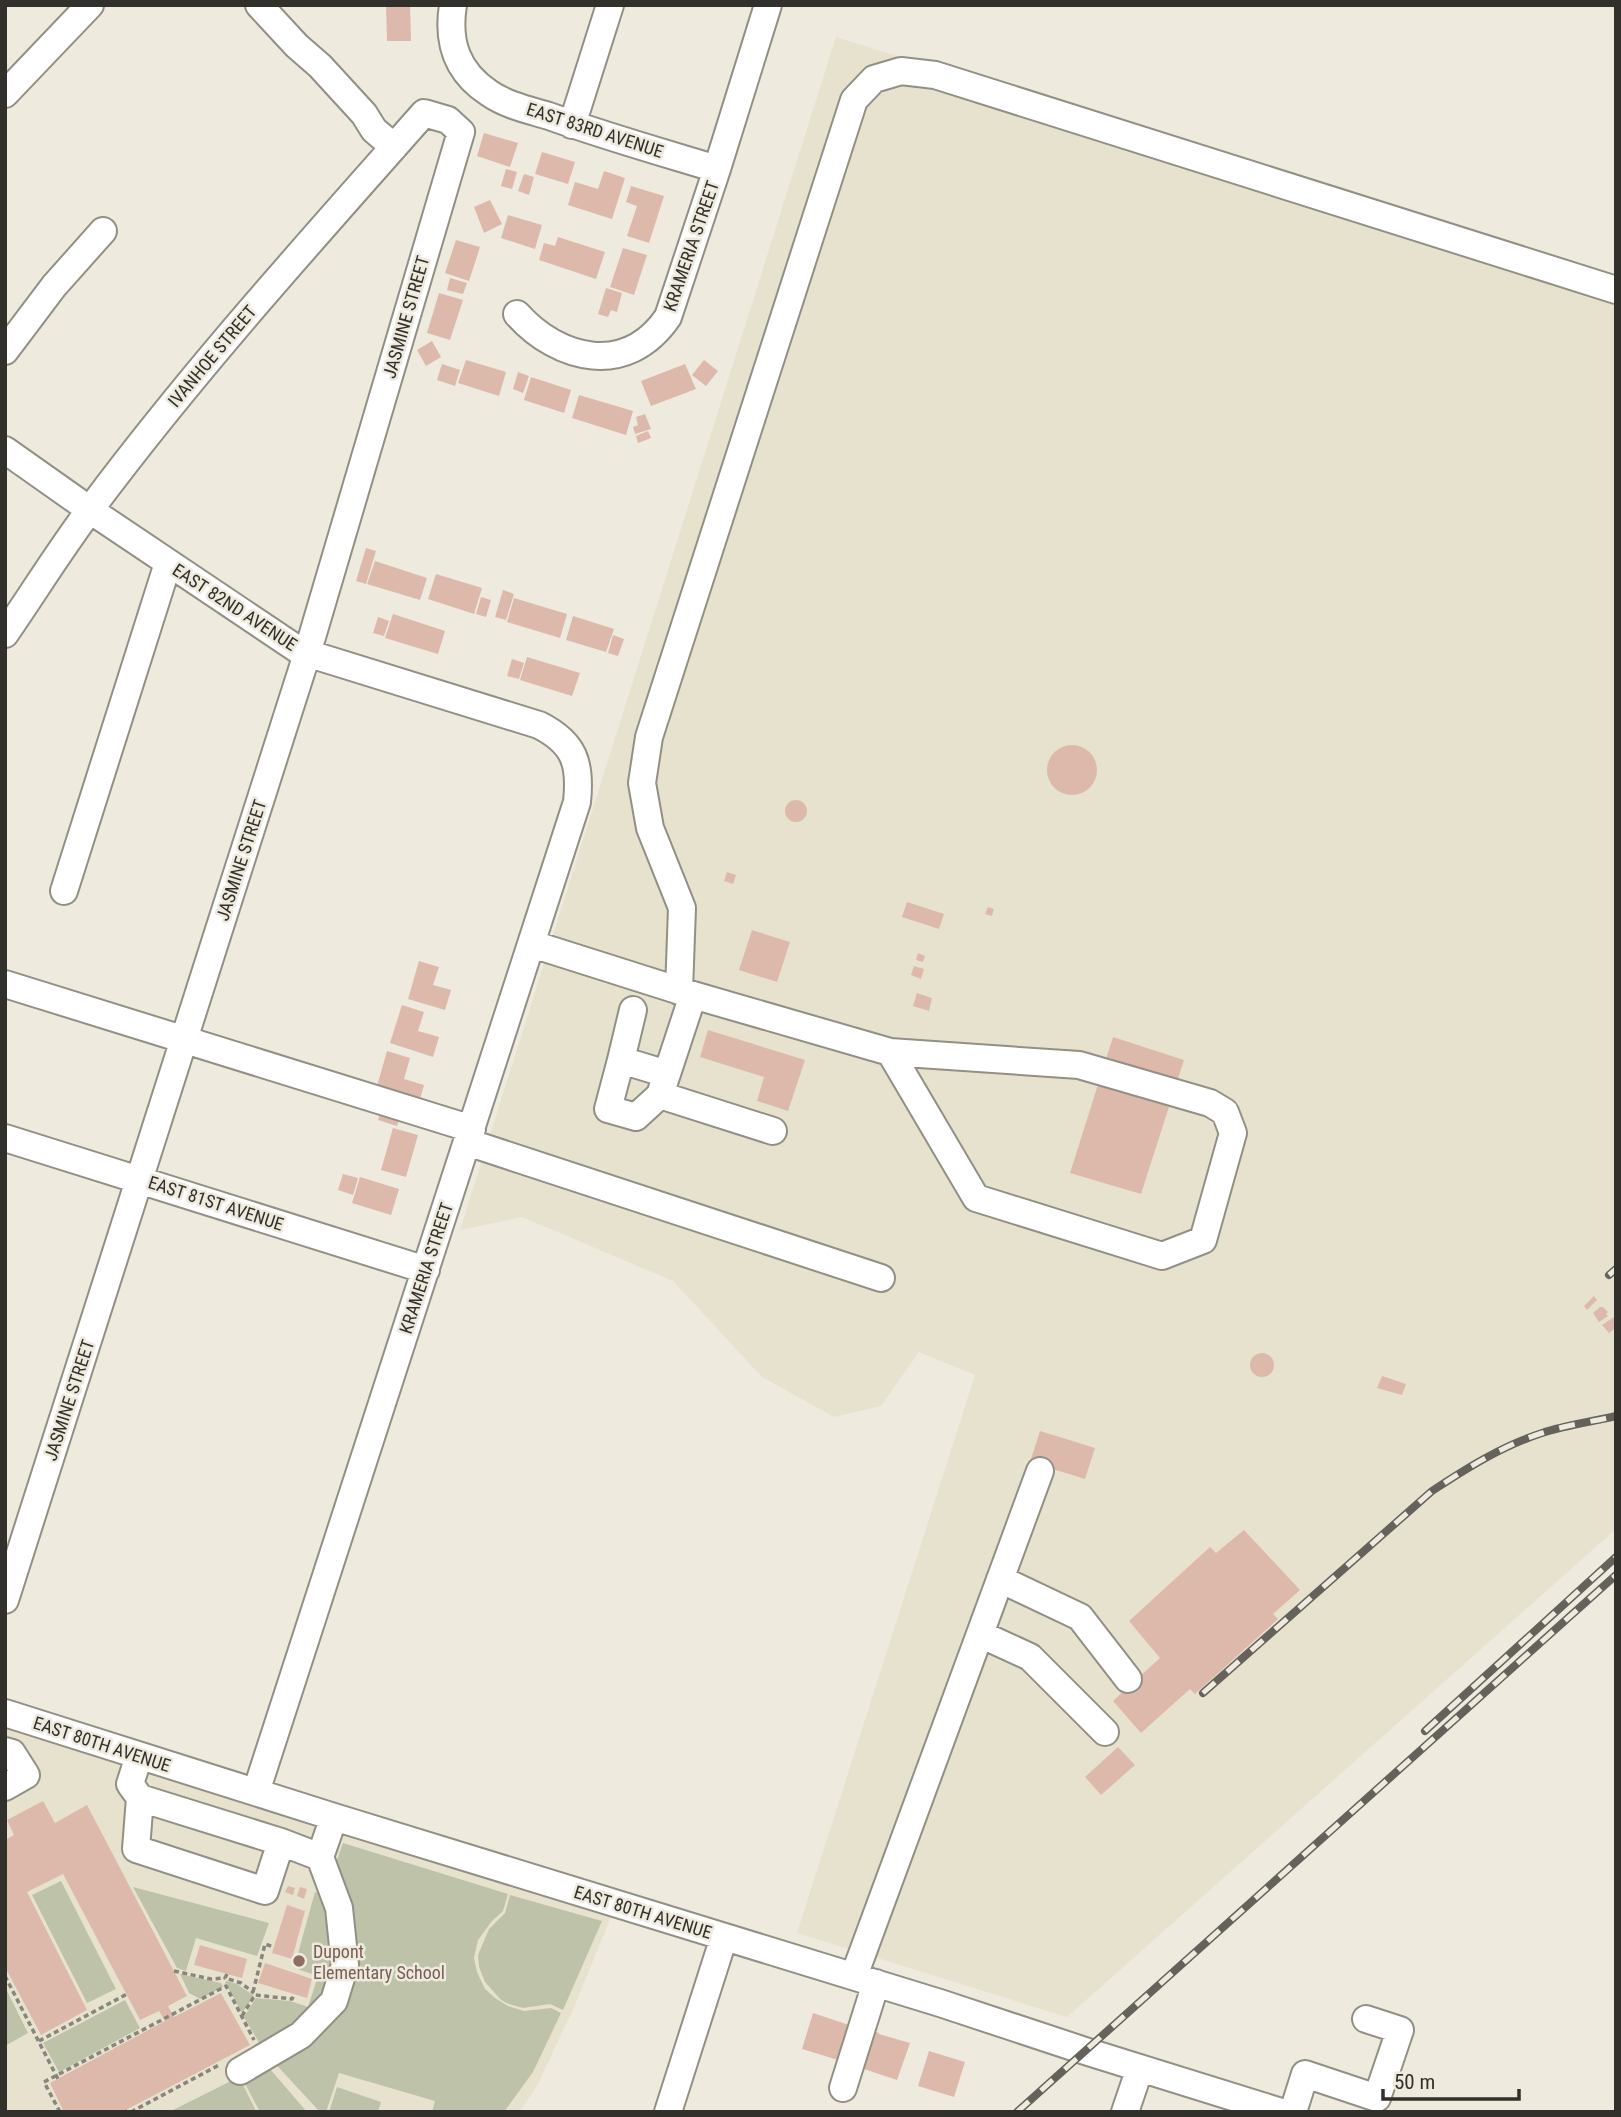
<svg xmlns="http://www.w3.org/2000/svg" width="1621" height="2117" font-family="'Roboto Condensed',sans-serif">
	<style>
		.built { fill: #e7e2ce }
		.green { fill: #bdc2a9 }
		.building { fill: #ddb9ac }
		.lines { fill: none; stroke-linecap: round; stroke-linejoin: round }
		.minor-casing { stroke: #928f84; stroke-width: 30 }
		.path { stroke: #87857c; stroke-width: 3.5; stroke-dasharray: 5 3.5; stroke-linecap: butt }
		.minor { stroke: #fff; stroke-width: 26 }
		.rail-casing { stroke: #64625b; stroke-width: 8 }
		.rail { stroke: #eeeade; stroke-width: 5; stroke-dasharray: 16; stroke-linecap: butt }
		.education-dot { fill: #8d6e63; stroke: #eeeade; stroke-width: 2.5 }
		.labels { text-anchor: middle; dominant-baseline: central; stroke-width: 5; stroke-linejoin: round; paint-order: stroke }
		.street-label { font-size: 18px; fill: #31302b; stroke: #eeeade }
		.education-label { font-size: 18px; fill: #785e54; stroke: #eeeade; text-anchor: start }
	</style>
	<rect width="100%" height="100%" fill="#eeeade"/>
	<path class="built" d="M836,37L1616,281V1529L1067,2017L797,1933L975,1375L919,1352L881,1406L834,1417L762,1377L673,1281L522,1217L460,1230Z
		M5,1724L611,1917L575,2005L537,2086L519,2112H5Z"/>
	<path class="green" d="M343,1843L508,1894L503,1911L492,1921L478,1940L474,1958L477,1972L485,1989L495,1998L508,2006L524,2011L551,2008L561,2013L533,2072L504,2112H432L435,2101L339,2073L326,2112H320L270,2058L322,2031L344,2008L354,1980L355,1931L337,1860Z
		M61,1881L116,1989L87,2003L32,1895Z
		M133,1887L269,1923L257,1956L196,1938L186,1971L177,1968Z
		M315,1892L322,1894C333,1940 344,1993 298,2023C286,2031 272,2037 260,2044L244,2017L256,1998L290,2001L308,2007L318,1976L294,1968Z
		M510,1895L602,1921L563,2010L550,2004L523,2008L509,2004L501,2000L485,1982L479,1967L478,1955L489,1929L505,1913Z
		M180,1974L221,1983L223,1987L200,1999L189,1993Z
		M227,1981L237,1984L254,1996L242,2013L225,1982Z
		M5,1987L28,2033L5,2046Z
		M125,2000L140,2028L59,2072L43,2043Z
		M264,2062L307,2112H260L241,2076Z
		M239,2077L256,2111L169,2112Z
		M337,2087L381,2102L378,2112H329Z"/>
	<path class="building" d="M386,5H410L411,41H387Z
		M484,133L518,143L510,167L477,156Z
		M542,152L575,162L568,184L535,174Z
		M506,169L517,172L512,189L501,186Z
		M604,171L625,178L612,219L568,205L575,182L598,189Z
		M524,174L534,177L529,195L518,191Z
		M631,186L664,196L649,243L627,236L637,206L626,202Z
		M490,200L502,224L484,233L474,207Z
		M508,215L542,225L535,249L501,238Z
		M558,237L605,252L596,279L539,260L544,243L555,246Z
		M456,240L480,247L469,281L445,273Z
		M623,248L647,255L634,295L610,287Z
		M450,278L467,283L463,294L447,290Z
		M606,288L622,293L617,312L611,310L608,317L598,314Z
		M439,293L463,300L450,340L427,333Z
		M432,341L441,357L426,366L417,350Z
		M466,360L506,372L499,396L458,383Z
		M704,360L718,371L706,386L692,375Z
		M442,364L460,370L455,386L437,380Z
		M685,364L696,389L651,406L641,381Z
		M518,372L529,376L523,393L513,389Z
		M531,377L571,390L564,413L524,400Z
		M579,395L633,411L626,435L572,418Z
		M645,414L651,429L635,434L633,427L638,425L636,417Z
		M648,431L651,438L638,443L636,436Z
		M366,548L376,551L366,584L356,581Z
		M375,561L427,578L420,600L367,584Z
		M436,574L482,588L474,614L428,599Z
		M503,590L514,594L506,620L495,617Z
		M481,597L491,600L486,617L476,614Z
		M514,598L567,614L560,638L507,622Z
		M393,614L445,631L438,654L385,638Z
		M573,616L614,629L606,652L566,640Z
		M378,617L389,621L384,636L373,633Z
		M613,635L624,639L618,656L608,653Z
		M527,657L580,673L572,696L520,680Z
		M512,659L524,663L519,679L507,676Z
		M1047 770a25 25 0 1 1 50 0a25 25 0 1 1-50 0Z
		M785 811a11 11 0 1 1 22 0a11 11 0 1 1-22 0Z
		M727,872L736,875L733,884L724,881Z
		M907,902L944,914L939,929L902,917Z
		M988,907L994,909L992,916L985,914Z
		M752,930L790,942L777,982L739,970Z
		M918,953L925,956L923,962L916,960Z
		M419,961L439,967L433,985L451,990L445,1010L408,999Z
		M914,966L924,969L921,979L911,975Z
		M917,993L932,998L929,1011L913,1006Z
		M402,1005L424,1012L418,1031L439,1037L433,1057L390,1043Z
		M708,1030L805,1060L788,1111L757,1101L764,1077L700,1057Z
		M1113,1037L1184,1060L1141,1194L1070,1173Z
		M387,1051L410,1058L404,1079L424,1085L418,1106L375,1093Z
		M381,1111L400,1117L397,1126L378,1120Z
		M393,1128L418,1135L406,1177L381,1170Z
		M343,1174L358,1178L353,1195L338,1190Z
		M360,1177L399,1189L391,1215L352,1203Z
		M1594,1296L1597,1300L1587,1310L1584,1306Z
		M1600,1307H1603L1608,1312L1606,1314L1608,1316L1599,1322L1593,1313Z
		M1614,1317L1616,1320V1328L1609,1333L1602,1325Z
		M1250 1365a12 12 0 1 1 24 0a12 12 0 1 1-24 0Z
		M1382,1376L1406,1384L1402,1395L1377,1388Z
		M1040,1431L1095,1448L1085,1479L1030,1462Z
		M1244,1530L1300,1590L1273,1614L1278,1619L1195,1694L1190,1689L1141,1733L1113,1701L1160,1658L1129,1621L1210,1547L1216,1553Z
		M1118,1747L1135,1765L1101,1795L1085,1777Z
		M43,1801L55,1823L87,1805L187,1996L168,2006L174,2017L221,1993L250,2045L122,2112H64L50,2083L165,2021L159,2011L140,2020L63,1874L27,1892L87,2010L41,2035L5,1967V1840L14,1835L7,1820Z
		M288,1886L295,1888L293,1895L285,1892Z
		M300,1887L307,1889L304,1899L297,1896Z
		M287,1905L305,1911L292,1959L272,1953Z
		M200,1945L247,1959L242,1978L194,1965Z
		M265,1963L312,1979L307,1998L258,1983Z
		M813,2013L849,2025L838,2060L802,2049Z
		M873,2031L879,2033V2034L910,2043L897,2080L861,2068Z
		M929,2051L965,2062L954,2097L918,2086Z"/>
	<g class="lines">
		<g class="minor-casing">
			<path id="minor" d="M259,5L297,46L320,66L364,114L374,130L394,147
				M453,5C447,42 457,72 489,93C506,105 529,110 549,116C604,136 661,152 717,169
				M5,94L90,5
				M572,125L610,5
				M517,314C559,361 627,377 668,317L717,169L768,5
				M5,351L54,286L103,231
				M5,450L90,510L300,651L539,725C575,743 581,764 577,802L256,1792
				M5,634C34,592 61,548 92,507C195,369 310,242 424,113L448,120L461,132L307,654L5,1600
				M64,891L168,563
				M532,944L693,995L890,1052L976,1198L1162,1256L1203,1240L1233,1133L1225,1112L1210,1103L1079,1065L890,1052
				M5,984L472,1129
				M679,991L682,908L650,828L642,783L649,737L854,100L874,79L901,71L935,75L1616,290
				M693,995L660,1095L773,1131
				M633,1010L621,1060L667,1074
				M621,1060L608,1109L636,1117L660,1095
				M5,1138L426,1270
				M467,1142L881,1278
				M1000,1579L1080,1617L1128,1679
				M980,1634L1030,1657L1105,1732
				M5,1713L334,1817L940,2003L1085,2051L1281,2112
				M5,1751L12,1753L26,1775L5,1787
				M139,1756L130,1784L140,1798L281,1842L320,1857L334,1817
				M140,1798L136,1849L265,1891L281,1842
				M854,1976L1040,1471
				M240,2071L301,2035L334,2001L345,1965L339,1908L320,1857
				M843,2088L876,1983
				M668,2112L724,1937
				M1125,2112L1140,2068
				M1293,2112L1305,2074L1377,2098L1400,2030L1366,2019"/>
		</g>
		<path class="path" d="M174,1971L211,1979L225,1978
			M227,1974L225,1978L241,1983L254,1993
			M5,1976L58,2079
			M253,1992L265,1944L274,1947
			M242,2016L255,1995L292,1999L294,1995
			M39,2041L127,1994
			M125,2110L126,2112
			M60,2112L44,2082L226,1986L254,2040
			M131,2112L219,2065"/>
		<use href="#minor" class="minor"/>
		<g class="rail-casing">
			<path id="rail" d="M1609,1275L1616,1269
				M1203,1693L1432,1491C1467,1468 1502,1446 1542,1433C1566,1425 1591,1422 1616,1416
				M1425,1731L1616,1557
				M1017,2112L1616,1575"/>
		</g>
		<use href="#rail" class="rail"/>
	</g>
	<circle class="education-dot" cx="299" cy="1961" r="7"/>
	<g class="labels">
		<g class="street-label">
			<text transform="translate(595 130) rotate(18)">EAST 83RD AVENUE</text>
			<text transform="translate(691 246) rotate(-71)">KRAMERIA STREET</text>
			<text transform="translate(406 317) rotate(-74)">JASMINE STREET</text>
			<text transform="translate(212 356) rotate(-50)">IVANHOE STREET</text>
			<text transform="translate(235 607) rotate(33)">EAST 82ND AVENUE</text>
			<text transform="translate(241 860) rotate(-72)">JASMINE STREET</text>
			<text transform="translate(216 1203) rotate(18)">EAST 81ST AVENUE</text>
			<text transform="translate(426 1268) rotate(-72)">KRAMERIA STREET</text>
			<text transform="translate(69 1400) rotate(-72)">JASMINE STREET</text>
			<text transform="translate(102 1744) rotate(18)">EAST 80TH AVENUE</text>
			<text transform="translate(643 1912) rotate(17)">EAST 80TH AVENUE</text>
		</g>
		<g class="education-label">
			<text x="313" y="1951">Dupont<tspan x="313" dy="21">Elementary School</tspan></text>
		</g>
	</g>
	<rect width="1621" height="2117" fill="none" stroke="#31302b" stroke-width="14"/>
	<path d="M1383 2089v10h136v-10" fill="none" stroke="#31302b" stroke-width="3.5"/>
	<text x="1394" y="2089" font-size="21" fill="#31302b" stroke="#eeeade" stroke-width="5" paint-order="stroke">50 m</text>
</svg>
